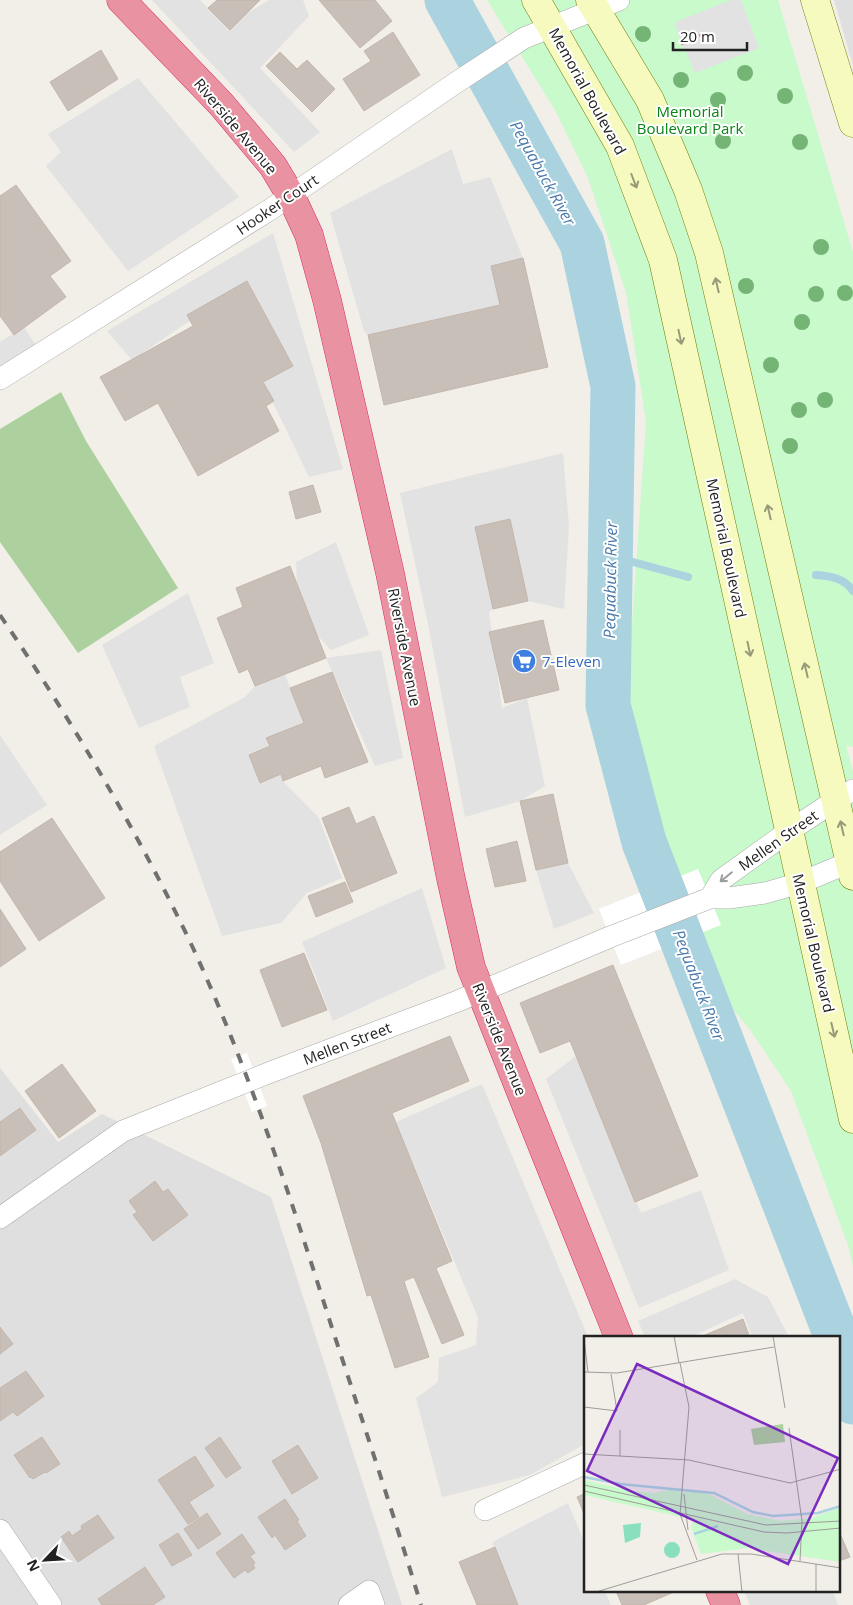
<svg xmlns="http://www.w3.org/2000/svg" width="853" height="1605" font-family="'Open Sans',sans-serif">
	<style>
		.residential { fill: #e0dfdf }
		.forest { fill: #add19e }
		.park { fill: #c8facc }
		.parking { fill: #e2e2e2 }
		.pier { fill: #fff }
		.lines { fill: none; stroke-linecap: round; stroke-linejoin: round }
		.stream { stroke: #aad3df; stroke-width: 8 }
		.river { stroke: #aad3df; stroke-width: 45 }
		.building { fill: #c7bfb8; stroke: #c4b6ab }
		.street-casing { stroke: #a9a9a9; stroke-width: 22 }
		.secondary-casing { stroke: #707d05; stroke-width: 29 }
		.highway-casing { stroke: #dc2a67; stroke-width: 29 }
		.path { stroke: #fa8072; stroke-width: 3; stroke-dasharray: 2.5 2.5; stroke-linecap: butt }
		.street { stroke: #fff; stroke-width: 21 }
		.secondary { stroke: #f7fabf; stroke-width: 28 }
		.highway { stroke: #e892a2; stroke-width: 28 }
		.rail { stroke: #707070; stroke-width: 4; stroke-dasharray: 10 10; stroke-linecap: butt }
		.tree { fill: #74b475 }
		.oneway { stroke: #979978 }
		.oneway2 { stroke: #9c9c9c }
		.labels { text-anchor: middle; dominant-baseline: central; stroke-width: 4; stroke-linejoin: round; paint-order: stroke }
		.street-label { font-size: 15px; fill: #222; stroke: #fff }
		.park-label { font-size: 15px; fill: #0c8416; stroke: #fff }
		.shop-label { font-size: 15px; fill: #366cbe; stroke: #fff; text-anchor: start }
		.water-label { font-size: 16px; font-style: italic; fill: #4a7aab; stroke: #fff }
		.inset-river { fill: none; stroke: #aad3df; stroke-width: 2.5 }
		.inset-road { fill: none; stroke: #9f9d99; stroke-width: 1 }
		.view { fill: #7b2cbf; fill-opacity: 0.15; stroke: #7b2cbf; stroke-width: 2.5 }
		.inset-edge { fill: none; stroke: #222; stroke-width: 2.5 }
	</style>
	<rect width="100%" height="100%" fill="#f2efe9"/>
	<path class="residential" d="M834,0H853V66Z
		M0,1068L58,1142L102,1114L271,1197L402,1605H0Z"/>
	<path class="forest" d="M61,392L86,441L178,588L78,653L0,542V429Z"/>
	<path class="park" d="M487,0H778L853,252V747L846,745L853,771V1267L849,1248L791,1091L751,1031L716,988L695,932L701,875H676L633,746L628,681L646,422L626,292L588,178L556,112Z"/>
	<path class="parking" d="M152,0H200L226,26L269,0H303L309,16L260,68L320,132L294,152Z
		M731,0H741L759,48L695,73L686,51L681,44L675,22Z
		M138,78L239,197L128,271L46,166L61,152L48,134Z
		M452,149L463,184L490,177L523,258L491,266L500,305L368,335L364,331L330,213Z
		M273,233L343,469L309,477L263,382L293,365L247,282L132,360L107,331Z
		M24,327L41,353L0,379V342Z
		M563,453L569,526L564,609L528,601L510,519L475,527L493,609L489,612L502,708L527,698L545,786L520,801L465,817L428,624L400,493Z
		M336,542L369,635L331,650L317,635L297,584L296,562Z
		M188,593L214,663L180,677L190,707L139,728L102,645Z
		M381,650L403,758L375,766L326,658Z
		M285,675L304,723L266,738L270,746L249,755L260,783L281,774L283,781L319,818L342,878L307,893L281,923L222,936L154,746L245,697L255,686Z
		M0,735L47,805L0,835Z
		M568,863L594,913L554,929L536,870Z
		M422,888L446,968L333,1021L302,942Z
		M576,1056L641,1213L701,1190L729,1270L639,1308L546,1079Z
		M482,1084L588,1337L586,1338L585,1444L530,1475L442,1497L416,1398L438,1382L439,1358L476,1345L478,1318L396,1122Z
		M735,1279L768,1297L789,1337H752L743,1313L691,1337H645L638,1321Z
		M568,1503L585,1544L586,1591H605L611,1605H518L492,1542Z
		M744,1591H833L838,1605H750Z"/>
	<path class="pier" d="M698,869L721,925L621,965L599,909Z
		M247,1053L267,1106L252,1112L231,1059Z"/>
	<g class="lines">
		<path class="stream" d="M611,556L688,577
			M816,575C831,576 844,578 853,591"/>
		<path class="river" d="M447,0L582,243L613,386L608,705L644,842L837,1338
			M839,1344L853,1402"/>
	</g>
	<path class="building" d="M217,0H260L230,30L208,8Z
		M319,0H375L392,21L360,48Z
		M393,32L420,75L364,111L343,79L371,61L364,51Z
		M101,50L118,79L68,111L50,82Z
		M280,52L297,69L307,60L335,89L312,112L266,66Z
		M16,185L71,261L50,276L66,297L14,335L0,316V196Z
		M523,258L548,367L384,405L368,335L500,305L491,266Z
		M247,281L293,366L263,382L274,401L266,406L279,431L198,476L158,403L125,421L100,377L193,326L187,315Z
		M313,485L321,512L296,519L289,492Z
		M510,519L528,601L493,609L475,527Z
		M290,566L326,658L255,686L248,669L239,673L217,618L243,607L236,588Z
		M543,620L559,690L505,703L489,632Z
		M332,672L368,762L325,778L321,766L283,781L281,774L260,783L249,755L270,746L266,738L304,723L290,688Z
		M553,794L568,863L536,870L520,801Z
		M349,807L356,824L374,816L397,873L351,892L322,818Z
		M52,818L105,898L39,941L0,881V852Z
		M517,841L526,881L495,887L486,849Z
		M345,882L353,902L316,917L308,896Z
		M0,909L26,949L0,967Z
		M304,953L327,1010L282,1027L260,970Z
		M613,965L698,1176L635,1202L570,1041L540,1053L520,1003Z
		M450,1036L469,1081L392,1113L452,1261L436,1268L464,1335L442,1344L414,1277L404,1281L429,1357L395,1368L371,1295L367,1296L321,1143L303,1096Z
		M62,1064L96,1111L59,1138L25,1091Z
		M20,1108L36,1130L0,1156V1122Z
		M155,1181L163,1192L168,1189L188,1215L153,1241L133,1215L137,1212L129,1201Z
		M743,1319L750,1338H698Z
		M0,1327L13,1344L0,1354Z
		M26,1371L44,1396L17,1416L13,1412L0,1421V1388Z
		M42,1437L60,1464L46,1473L45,1472L33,1479L31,1477L30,1478L14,1455Z
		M220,1437L241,1468L226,1478L205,1448Z
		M298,1445L318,1478L292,1494L272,1461Z
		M195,1456L214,1486L189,1502L199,1517L188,1524L158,1480Z
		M586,1493V1518L577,1497Z
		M285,1499L299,1520L297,1521L306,1536L285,1550L275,1535L272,1538L258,1517Z
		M207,1513L221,1534L198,1549L184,1529Z
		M98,1515L114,1538L78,1562L61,1537L69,1531L72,1536L82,1529L81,1526Z
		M839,1531L850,1557L839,1561Z
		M178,1533L192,1555L172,1566L159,1545Z
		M242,1534L255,1553L250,1556L255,1563L253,1565L255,1568L248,1573L245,1570L234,1578L216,1553Z
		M495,1547L518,1605H477L459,1562Z
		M145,1567L165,1597L153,1605H102L98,1599Z
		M616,1591H676L644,1605H622Z"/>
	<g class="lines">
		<g class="street-casing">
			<path id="street" d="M0,379L271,209L454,84L524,38L619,0
				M710,898L721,880L789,831L836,800L853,790
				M0,1218L123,1131L271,1072L458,1001L610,937L710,898H729L765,893L800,883L850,862L853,859
				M485,1510L586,1463
				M0,1530L51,1605
				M349,1605L369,1591L374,1605"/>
		</g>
		<g class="secondary-casing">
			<path id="secondary" d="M536,0L620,146L663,260L853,1119
				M590,0L650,100L688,190L709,253L853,876
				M815,0L853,123"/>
		</g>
		<g class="highway-casing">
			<path id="highway" d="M121,0L221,104L273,166L291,196L309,235L327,300L390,573L451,879L471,967L619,1338
				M720,1591L726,1605"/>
		</g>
		<path class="path" d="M681,44L701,35"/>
		<use href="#street" class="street"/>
		<use href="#secondary" class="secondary"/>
		<use href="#highway" class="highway"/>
		<path class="rail" d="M0,615C72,721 138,832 193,948C250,1072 292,1202 333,1331C363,1422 393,1513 421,1605"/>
	</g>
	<g class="tree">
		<circle cx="643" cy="34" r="8"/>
		<circle cx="745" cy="73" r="8"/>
		<circle cx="681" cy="80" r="8"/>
		<circle cx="785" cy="96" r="8"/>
		<circle cx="718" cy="100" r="8"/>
		<circle cx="723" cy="141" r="8"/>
		<circle cx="800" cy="142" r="8"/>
		<circle cx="821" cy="247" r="8"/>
		<circle cx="746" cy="286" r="8"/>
		<circle cx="845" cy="293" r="8"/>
		<circle cx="816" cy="294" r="8"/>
		<circle cx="802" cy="322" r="8"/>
		<circle cx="771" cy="365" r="8"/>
		<circle cx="825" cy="400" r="8"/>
		<circle cx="799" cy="410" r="8"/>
		<circle cx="790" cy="446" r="8"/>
	</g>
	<defs><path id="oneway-shaft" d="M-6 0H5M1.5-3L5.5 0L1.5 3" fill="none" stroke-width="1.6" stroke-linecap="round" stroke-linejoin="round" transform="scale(1.25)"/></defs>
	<g class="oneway">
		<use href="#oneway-shaft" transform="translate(634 181) rotate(69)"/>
		<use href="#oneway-shaft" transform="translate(717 285) rotate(-103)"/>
		<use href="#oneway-shaft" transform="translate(680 337) rotate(78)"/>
		<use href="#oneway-shaft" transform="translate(769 512) rotate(-103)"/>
		<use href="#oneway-shaft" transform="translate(749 649) rotate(78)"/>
		<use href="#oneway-shaft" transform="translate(806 670) rotate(-103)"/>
		<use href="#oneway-shaft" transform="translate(842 828) rotate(-103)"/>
		<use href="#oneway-shaft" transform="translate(833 1030) rotate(77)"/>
	</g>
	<use class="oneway2" href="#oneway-shaft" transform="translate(726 877) rotate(141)"/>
	<defs>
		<g id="supermarket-disc" transform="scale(1.25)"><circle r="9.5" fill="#3f7fe0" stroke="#fff"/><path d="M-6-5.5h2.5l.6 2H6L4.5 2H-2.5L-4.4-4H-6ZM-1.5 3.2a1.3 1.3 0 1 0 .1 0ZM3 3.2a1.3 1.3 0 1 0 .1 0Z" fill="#fff"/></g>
	</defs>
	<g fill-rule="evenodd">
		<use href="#supermarket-disc" x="524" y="661"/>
	</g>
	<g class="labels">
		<g class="street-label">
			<text transform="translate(588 91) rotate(61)">Memorial Boulevard</text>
			<text transform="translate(236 126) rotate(50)">Riverside Avenue</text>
			<text transform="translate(277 204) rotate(-34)">Hooker Court</text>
			<text transform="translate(727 548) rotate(78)">Memorial Boulevard</text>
			<text transform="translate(405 647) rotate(79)">Riverside Avenue</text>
			<text transform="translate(778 840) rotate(-35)">Mellen Street</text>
			<text transform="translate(814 943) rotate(77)">Memorial Boulevard</text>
			<text transform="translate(500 1039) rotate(68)">Riverside Avenue</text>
			<text transform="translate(347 1043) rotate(-21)">Mellen Street</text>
		</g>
		<g class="park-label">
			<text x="690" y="111">Memorial<tspan x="690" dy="17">Boulevard Park</tspan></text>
		</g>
		<g class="shop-label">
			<text x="542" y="661">7-Eleven</text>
		</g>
		<g class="water-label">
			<text transform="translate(543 173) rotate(61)">Pequabuck River</text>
			<text transform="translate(610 580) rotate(-89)">Pequabuck River</text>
			<text transform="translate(699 985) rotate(69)">Pequabuck River</text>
		</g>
	</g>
	<g transform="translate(584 1336)">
		<rect width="256" height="256" fill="#f2efe9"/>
		<path d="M199,88L201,106L170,109L167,93Z" fill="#add19e"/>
		<path d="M0,144L48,155L71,157L88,153L96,154L97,158L104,155L123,157L163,178L197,185L227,182L256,172V226L164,212L117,218L107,191L110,184L0,159Z" fill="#c8facc"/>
		<path d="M57,187L56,201L41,207L39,189ZM80 214a8 8 0 1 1 16 0a8 8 0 1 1-16 0Z" fill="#88e0be"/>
		<path class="inset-river" d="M0,141L36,148L130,157L169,176L189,180L234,177L257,170M110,198L134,190"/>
		<path class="inset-road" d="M90,0L95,27M189,0L201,72M0,3L4,36M96,27L105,71L96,178L113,224M0,36L33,37L190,11M0,71L33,75L27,38M205,92L218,185L216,225M36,94V120M0,118L105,124L206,147L257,133M0,149L182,189L257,185M0,155L180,196L203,197L257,192M100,158L104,194M154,218L158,256M12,256L138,218H167L257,232M232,256V228"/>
		<path class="view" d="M53,28L254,122L204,228L3,135Z"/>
		<rect width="256" height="256" class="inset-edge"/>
	</g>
	<g transform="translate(45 1560) rotate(245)" stroke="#ffffff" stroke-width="4" paint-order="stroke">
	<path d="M0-4L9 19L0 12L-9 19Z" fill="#222222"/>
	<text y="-8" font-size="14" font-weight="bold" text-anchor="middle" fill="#222222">N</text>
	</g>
	<path d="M673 42v8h74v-8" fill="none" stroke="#222222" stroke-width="2.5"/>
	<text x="680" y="42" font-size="15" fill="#222222" stroke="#ffffff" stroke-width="4" paint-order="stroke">20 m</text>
</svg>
